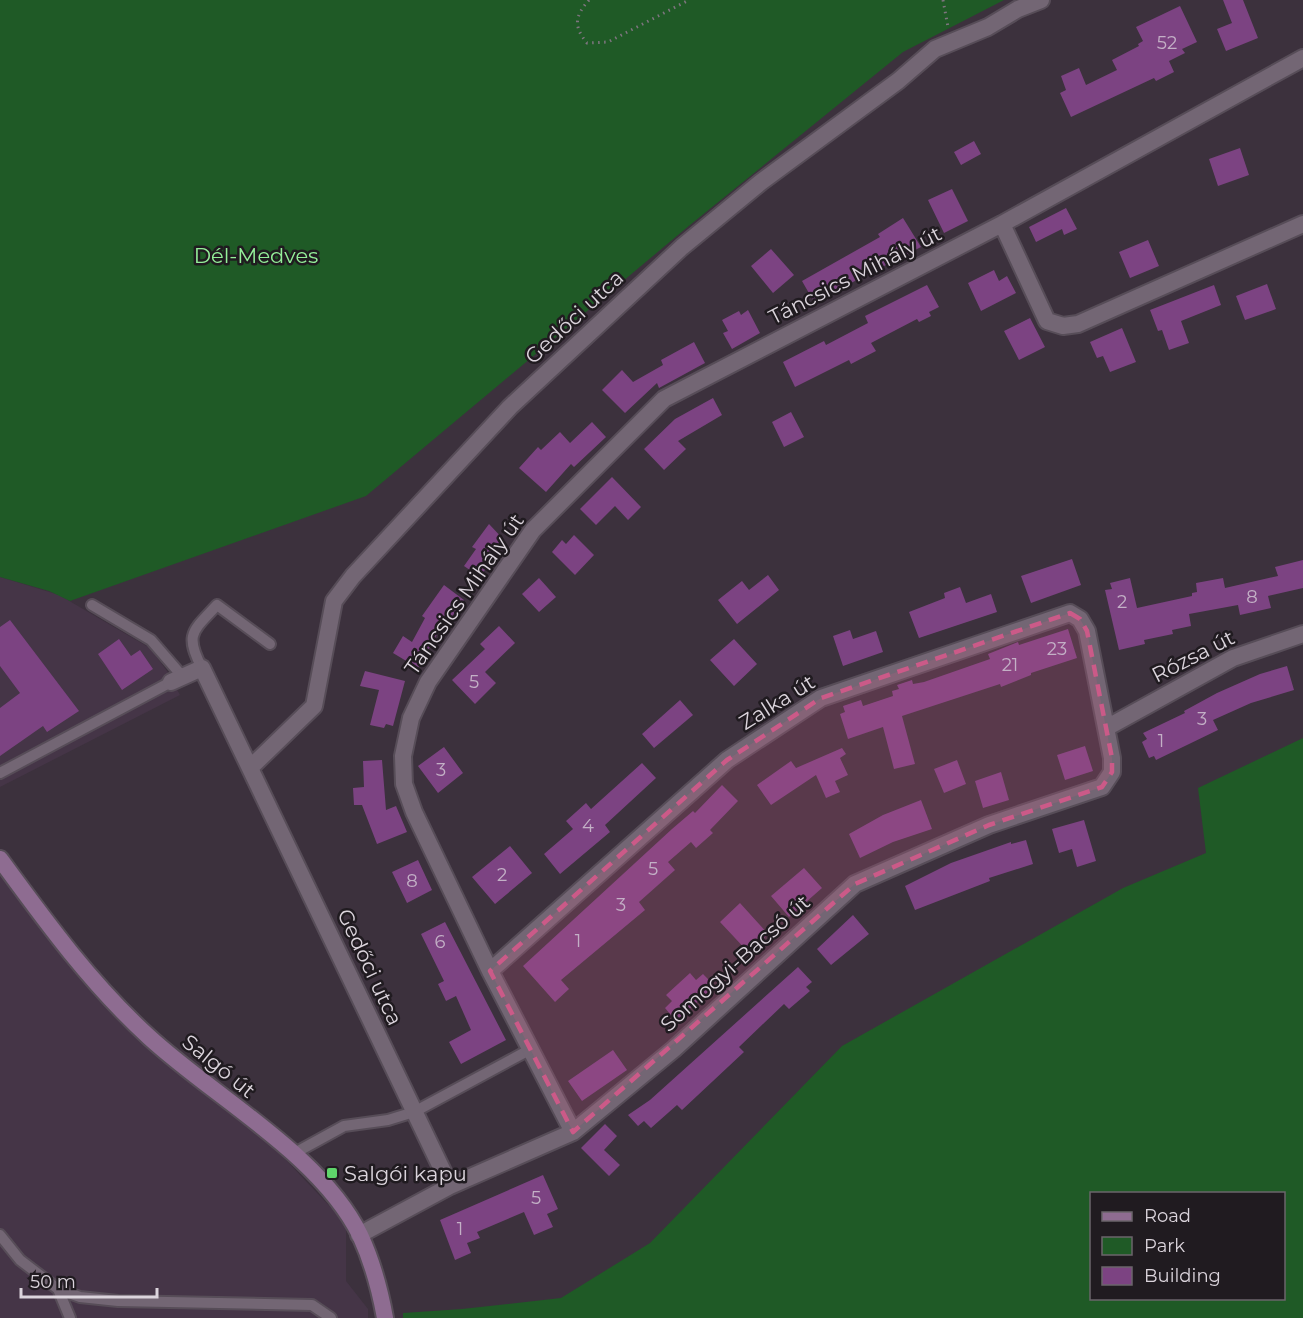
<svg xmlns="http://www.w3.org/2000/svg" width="1303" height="1318" font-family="Montserrat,sans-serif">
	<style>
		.built { fill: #453547 }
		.green { fill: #1f5a26; fill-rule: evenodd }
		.building { fill: #7c4382 }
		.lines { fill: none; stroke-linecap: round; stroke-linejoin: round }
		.service-casing { stroke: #574d58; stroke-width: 14 }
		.minor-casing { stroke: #574d58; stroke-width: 20 }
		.secondary-casing { stroke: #574d58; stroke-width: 20 }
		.path { stroke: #7e757f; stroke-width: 3; stroke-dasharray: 1.5 4.5; stroke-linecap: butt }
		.service { stroke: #736674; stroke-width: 10 }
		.minor { stroke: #736674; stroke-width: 16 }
		.secondary { stroke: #8e6c91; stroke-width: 16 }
		.marked { fill: #cb5a88; fill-opacity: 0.2; stroke: #cb5a88; stroke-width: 4.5; stroke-dasharray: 12 8; stroke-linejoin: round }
		.poi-dot { fill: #5fd56b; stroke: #201b20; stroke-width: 2 }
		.labels { text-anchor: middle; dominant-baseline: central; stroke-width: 5; stroke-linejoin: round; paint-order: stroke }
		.number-label { font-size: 18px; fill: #c3b0c6 }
		.park-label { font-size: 21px; fill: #94ef99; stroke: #201b20 }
		.street-label { font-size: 21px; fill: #dbd4dc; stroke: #201b20 }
		.poi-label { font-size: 21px; fill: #dbd4dc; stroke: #201b20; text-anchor: start }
	</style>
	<rect width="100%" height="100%" fill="#3c313d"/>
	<path class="built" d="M0,577L59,595L150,648L167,671L180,695L0,787Z
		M0,876L96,997L130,1029L267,1140L338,1215L346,1226V1281L368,1309V1318H0Z"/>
	<path class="green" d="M0,0H1004L903,52L690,225L366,496L70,601L49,591L0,577Z
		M1303,738V1318H403V1313L462,1309L561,1298L650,1243L842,1046L1123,888L1206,853L1198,788ZM1092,1194H1284V1298H1092Z"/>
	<path class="building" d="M1223,0H1243L1258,38L1226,51L1217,29L1232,23Z
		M1180,6L1197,42L1182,49L1185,53L1169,61L1174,72L1156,81L1154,78L1071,117L1060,93L1066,90L1061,76L1079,68L1086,85L1117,70L1112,60L1139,46L1138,44L1143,41L1136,27Z
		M974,141L981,154L961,165L954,152Z
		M1240,148L1249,175L1218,186L1209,159Z
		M952,189L968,221L944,233L928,200Z
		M1066,208L1077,229L1064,235L1062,229L1036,242L1029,227Z
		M903,218L921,247L814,302L802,281L880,237L878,234Z
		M1148,240L1159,266L1130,278L1119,252Z
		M771,249L794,275L773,293L751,266Z
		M994,270L999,281L1007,276L1016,293L981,311L968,283Z
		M1267,284L1276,309L1245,320L1236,296Z
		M927,285L939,307L929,312L931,316L919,322L917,319L871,343L876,351L851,364L849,360L795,387L783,362L824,341L826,345L868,323L865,316Z
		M1214,285L1221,305L1181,321L1189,343L1169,350L1162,330L1158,331L1150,310Z
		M748,310L760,333L732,349L723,333L728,331L722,320L739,311L741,315Z
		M1030,318L1045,347L1019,360L1004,331Z
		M1122,328L1136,362L1110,372L1103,356L1097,358L1090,342Z
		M694,342L705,363L659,388L657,383L625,413L602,390L622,370L633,382L663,365L661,360Z
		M713,398L722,415L678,441L686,449L664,470L644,449L675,419Z
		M791,412L804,437L784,447L772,422Z
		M592,422L606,437L574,467L571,464L546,492L519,468L538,447L541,450L560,432L570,443Z
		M612,477L641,507L628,520L615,506L596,525L580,509Z
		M489,524L505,541L480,577L464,566L476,549L472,547Z
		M574,535L594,555L575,575L552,552L562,540L566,544Z
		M1072,559L1081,585L1031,603L1021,576Z
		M1303,560V588L1268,596L1271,608L1240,615L1238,605L1189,614L1191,626L1172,630L1173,634L1144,640L1145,644L1119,650L1105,590L1112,589L1110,583L1130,578L1137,608L1192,596V593L1197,592L1196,583L1223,578L1225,588L1278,576L1275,567Z
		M768,575L779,590L737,624L718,600L742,581L749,590Z
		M539,578L556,597L539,612L522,594Z
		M444,585L464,600L442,630L440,629L418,668L393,653L403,636L412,642L425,618L422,616Z
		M960,587L966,603L991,594L997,612L919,638L909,612L945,598L944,593Z
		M10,620L79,711L47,732L43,726L0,756V708L20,693L0,666V627Z
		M499,626L515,643L485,672L496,683L475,704L452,680L485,649L480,644Z
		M1068,629L1077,658L1031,673V675L1001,687L1000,684L902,716L915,764L894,769L883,727L848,739L840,714L845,712L843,706L861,700L863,706L893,696L892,691L899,689L897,685L912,680L913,684L924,682L990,659L988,654L1018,642L1019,645Z
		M850,630L853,639L876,631L883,652L843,666L833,636Z
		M119,639L131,656L140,650L153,669L122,690L98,654Z
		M734,639L757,664L734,686L710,660Z
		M1287,666L1294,690L1251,703L1213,720L1218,730L1156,760L1154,756L1149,758L1142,742L1147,739L1143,733L1185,713L1184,711L1217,693L1260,674Z
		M365,671L405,681L393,726L386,724L384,728L370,725L379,690L360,686Z
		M680,700L693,715L654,748L642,734Z
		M1085,746L1093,771L1065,780L1057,755Z
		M444,747L463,773L438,793L418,766Z
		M842,748L846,754L840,758L848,775L835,781L840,792L826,798L816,775L771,805L757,785L791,761L796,768Z
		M382,760L386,810L396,806L407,832L377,844L362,805H354L353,788L364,787L363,761Z
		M957,760L966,784L944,793L934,769Z
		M642,763L656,778L605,825L610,832L560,874L544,854L573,829L566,821L586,803L591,809Z
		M1001,772L1009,800L983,808L975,781Z
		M722,785L738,801L710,830L713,833L696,848L691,842L668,862L675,870L639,902L645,910L561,980L569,989L555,1002L523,966L672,829L693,811L695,813Z
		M921,800L932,829L893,842L860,858L849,834L883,815Z
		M1084,820L1096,861L1077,867L1072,849L1059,853L1052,829Z
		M1026,840L1033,864L989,878L990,881L915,910L905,886L951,863L1011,842V844Z
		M510,846L532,873L495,904L472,877Z
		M418,860L432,890L407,903L392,872Z
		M804,868L822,888L789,917L771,896Z
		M740,903L768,934L749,953L720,922Z
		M853,915L869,934L831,965L817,949Z
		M445,922L506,1040L461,1064L449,1042L471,1030L456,996L446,1001L438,984L444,981L421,934Z
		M798,967L812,982L806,987L810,991L789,1009L784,1004L739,1047L744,1052L682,1110L677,1105L651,1128L644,1121L638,1126L628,1115L650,1100Z
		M690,973L696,980L703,974L715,986L676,1021L665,1008L672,1001L666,995Z
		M613,1050L627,1070L582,1101L568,1081Z
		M605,1124L617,1136L604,1150L620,1165L609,1176L581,1148Z
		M543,1175L558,1209L547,1214L553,1227L534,1235L524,1212L477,1232L480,1238L467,1243L471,1253L455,1260L440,1220Z"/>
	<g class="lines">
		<g class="service-casing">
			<path id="service" d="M92,605L151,640L183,677
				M202,668C184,634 193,631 217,605L270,644
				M0,773L171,682
				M293,1154L344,1126L388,1120L414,1112L531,1049
				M0,1235L20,1260L58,1289L70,1318
				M58,1289L80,1297L118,1301L312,1305L331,1318"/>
		</g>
		<g class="minor-casing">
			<path id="minor" d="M1002,224L1047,321L1063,326L1078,324L1303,224
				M171,682L202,668L450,1186
				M1108,727L1233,658L1303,634
				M250,768L314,706L334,601L353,576L510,407L682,247L761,182L898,81L935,49L988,27L1018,9L1041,0
				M573,1132L490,971L414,812L404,784L403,756L411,718L428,682L533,530L664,399L1002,224L1303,58
				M359,1235L450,1186L573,1132L674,1049L855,884L989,825L1102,787L1112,772V758L1087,631L1080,619L1070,613L821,698L727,760L490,971"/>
		</g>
		<g class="secondary-casing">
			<path id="secondary" d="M0,859C46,922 91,984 149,1037C214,1097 321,1155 360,1235C372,1261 380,1290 385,1318"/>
		</g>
		<path class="path" d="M589,0C575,16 573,26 587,43L608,42L689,0
			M943,0L948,27"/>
		<use href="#service" class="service"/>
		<use href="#minor" class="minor"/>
		<use href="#secondary" class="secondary"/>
	</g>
	<path class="marked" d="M1070,613L1080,619L1087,631L1112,758V772L1102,787L989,825L855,884L573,1132L490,971L727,760L821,698Z"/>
	<rect class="poi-dot" x="326" y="1167" width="12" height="12" rx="3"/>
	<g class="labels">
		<g class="number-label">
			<text x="1167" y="43">52</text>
			<text x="1252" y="597">8</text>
			<text x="1122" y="602">2</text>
			<text x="1057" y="649">23</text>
			<text x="1010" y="665">21</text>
			<text x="474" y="682">5</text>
			<text x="1202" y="719">3</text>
			<text x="1161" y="741">1</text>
			<text x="441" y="770">3</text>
			<text x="588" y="826">4</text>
			<text x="653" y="869">5</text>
			<text x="502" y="875">2</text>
			<text x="412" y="881">8</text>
			<text x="621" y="905">3</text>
			<text x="578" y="941">1</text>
			<text x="440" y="942">6</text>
			<text x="536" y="1198">5</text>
			<text x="460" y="1229">1</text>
		</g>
		<g class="park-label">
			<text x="256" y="255">Dél-Medves</text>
		</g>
		<g class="street-label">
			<text transform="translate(855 275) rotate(-27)">Táncsics Mihály út</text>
			<text transform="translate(574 317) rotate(-43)">Gedőci utca</text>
			<text transform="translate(464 594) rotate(-55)">Táncsics Mihály út</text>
			<text transform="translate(1193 656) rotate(-27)">Rózsa út</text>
			<text transform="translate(777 702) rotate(-32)">Zalka út</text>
			<text transform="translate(735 963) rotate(-42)">Somogyi-Bacsó út</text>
			<text transform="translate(370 967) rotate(65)">Gedőci utca</text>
			<text transform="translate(219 1066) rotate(39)">Salgó út</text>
		</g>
		<g class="poi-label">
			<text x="344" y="1173">Salgói kapu</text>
		</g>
	</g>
	<rect x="1090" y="1192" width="195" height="108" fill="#201b20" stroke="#6b656b" stroke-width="1.5"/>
	<rect x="1102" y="1212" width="30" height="9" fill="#8e6c91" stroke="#6b656b" stroke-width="1.5"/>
	<text x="1144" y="1222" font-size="18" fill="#dbd4dc">Road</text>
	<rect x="1102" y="1237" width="30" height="18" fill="#1f5a26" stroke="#6b656b" stroke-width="1.5"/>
	<text x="1144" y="1252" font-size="18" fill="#dbd4dc">Park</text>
	<rect x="1102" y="1267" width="30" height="18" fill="#7c4382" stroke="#6b656b" stroke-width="1.5"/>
	<text x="1144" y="1282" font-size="18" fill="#dbd4dc">Building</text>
	<path d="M21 1288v9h136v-9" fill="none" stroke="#dbd4dc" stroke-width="3"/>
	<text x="30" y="1288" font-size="18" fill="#dbd4dc" stroke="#201b20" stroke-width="4.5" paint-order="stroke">50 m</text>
</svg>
